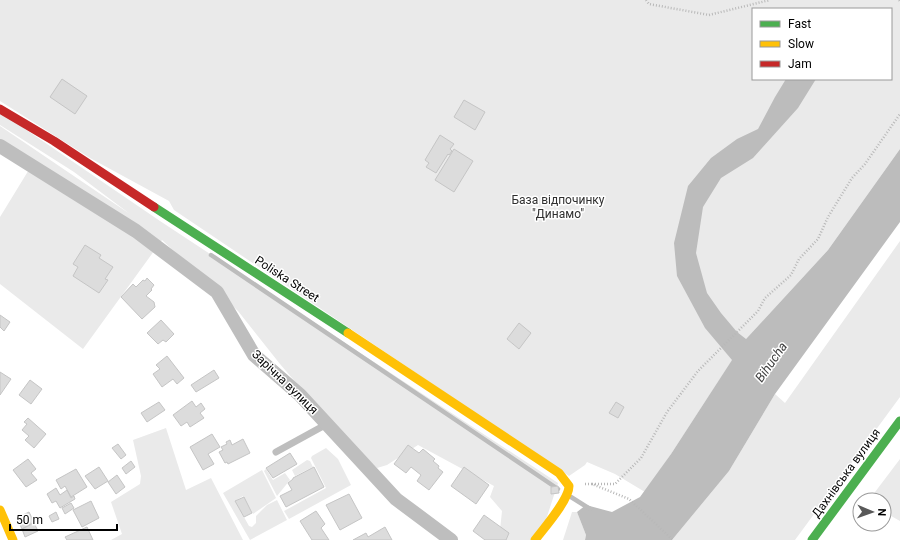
<svg xmlns="http://www.w3.org/2000/svg" width="900" height="540" font-family="Roboto,sans-serif">
	<style>
		.green { fill: #eaeaea; fill-rule: evenodd }
		.water { fill: #bcbcbc }
		.lines { fill: none; stroke-linecap: round; stroke-linejoin: round }
		.stream { stroke: #bcbcbc; stroke-width: 4.5 }
		.building { fill: #dcdcdc; stroke: #c5c5c5 }
		.path { stroke: #b8b8b8; stroke-width: 2.5; stroke-dasharray: 1 2; stroke-linecap: butt }
		.lane { stroke: #bebebe; stroke-width: 7 }
		.street { stroke: #bebebe; stroke-width: 14 }
		.fast { stroke: #4caf50; stroke-width: 9 }
		.slow { stroke: #ffc107; stroke-width: 9 }
		.jam { stroke: #c62828; stroke-width: 9 }
		.labels { text-anchor: middle; dominant-baseline: central; stroke-width: 3; stroke-linejoin: round; paint-order: stroke }
		.park-label { font-size: 12px; fill: #2f2f2f; stroke: #fff }
		.street-label { font-size: 12px; fill: #000; stroke: #fff }
		.water-label { font-size: 13px; font-style: italic; fill: #404040; stroke: #fff }
	</style>
	<rect width="100%" height="100%" fill="#fff"/>
	<path class="green" d="M0,0H900V149L828,250L746,339L671,454L645,492L615,474L587,462L585,465L569,476L174,210L169,201L90,158L0,101ZM753,9H891V79H753Z
		M0,112L160,221L558,483L541,535L537,540H499L502,511L490,497L494,486L418,445L387,465L377,468L322,413L280,364L238,311L162,240L83,349L0,284V217L30,168L0,151V126L130,214L74,172L0,125Z
		M900,241V397L795,540H672L729,471L775,394L785,403Z
		M166,428L186,490L211,478L243,540H111L122,534L111,502L140,484L141,476L133,440Z
		M326,448L338,459L351,485L289,519L284,511L326,488L311,458L312,456Z
		M900,459V521L884,512V500H869Z
		M307,460L310,461L313,467L295,476L292,470Z
		M266,469L273,480L285,473L290,480L277,496L264,471Z
		M262,470L276,498L253,514L243,496L235,501L249,526L252,527L256,523V516L267,505L277,500L287,520L250,540L223,493Z
		M572,512H577L586,535L585,540H563Z"/>
	<path class="water" d="M786,79H816L798,108L753,158L721,178L703,207L696,253L707,293L721,313L737,332L746,339L828,250L900,149V222L775,394L729,471L672,540H585L586,535L577,512L586,505L612,512L640,497L671,454L732,360L705,328L677,276L674,243L688,186L711,158L737,139L758,129L775,97Z"/>
	<g class="lines">
		<path class="stream" d="M211,255L558,489
			M571,497L590,509"/>
	</g>
	<path class="building" d="M62,79L87,96L75,114L50,97Z
		M464,100L485,112L475,130L454,117Z
		M440,135L454,144L450,149L452,151L449,155L448,154L436,173L426,167L429,163L425,160Z
		M454,149L473,161L454,192L435,180Z
		M85,245L101,255L99,258L113,267L105,279L108,280L99,293L73,276L78,267L73,264Z
		M147,278L154,285L151,289L152,290L146,296L154,302L155,307L142,319L121,297L133,284L136,287L143,280L145,281Z
		M0,315L10,322L4,331L0,327Z
		M161,320L174,334L166,342L163,340L158,344L147,333Z
		M519,323L531,333L519,349L507,339Z
		M167,356L184,378L177,384L173,379L162,387L153,374L160,369L156,365Z
		M214,370L219,378L196,392L191,385Z
		M0,372L11,379L0,395Z
		M30,380L42,389L31,404L19,395Z
		M192,401L196,407L201,403L205,409L200,413L204,418L190,427L187,422L181,426L173,415Z
		M159,402L165,410L147,422L141,413Z
		M616,402L624,407L618,418L609,413Z
		M28,418L46,434L34,448L25,440L29,436L22,430L27,424L24,422Z
		M212,434L220,447L208,454L214,464L203,470L190,447Z
		M243,439L250,453L228,464L227,462L225,463L219,452L223,450L221,447L227,444L226,442L230,440L232,445Z
		M118,444L126,455L121,459L112,448Z
		M408,445L419,453L423,449L435,459L433,461L439,466L438,468L443,472L429,490L417,481L421,475L411,467L406,473L394,464Z
		M290,453L297,464L273,478L266,468Z
		M28,459L36,469L31,473L37,480L26,487L13,470Z
		M131,461L135,467L126,474L122,468Z
		M99,467L108,481L95,489L85,476Z
		M314,467L324,487L286,507L280,496L292,490L288,483L293,479V478Z
		M464,467L489,485L476,504L451,486Z
		M76,469L87,487L71,497L65,486L61,489L56,480Z
		M117,475L125,487L116,494L108,482Z
		M558,486L559,493L551,494V487Z
		M56,488L60,495L67,490L71,498L74,496L75,499L60,508L56,501L52,503L47,494Z
		M349,494L362,518L340,530L326,505Z
		M244,497L252,513L244,517L235,501Z
		M91,501L99,518L82,527L73,510Z
		M71,503L74,508L65,514L62,508Z
		M316,511L325,524L321,528L329,540H312L300,521Z
		M29,512L34,522L22,529L17,518Z
		M56,512L59,519L52,522L49,516Z
		M484,515L509,533L506,540H485L473,531Z
		M34,523L38,531L25,537L22,529Z
		M87,527L93,540H67L65,537Z
		M385,527L392,540H353L366,533L368,537Z"/>
	<g class="lines">
		<path class="path" d="M646,0L649,4L709,15L770,0
			M899,0L900,1
			M585,484H592L629,499L673,540
			M592,484H615L641,458L667,412L698,371L758,311L765,298L791,275L799,259L818,239L828,217L852,178L865,164L900,114"/>
		<path class="lane" d="M276,452L327,424"/>
		<path class="street" d="M0,146L136,231L217,292L254,355L300,395L396,499L451,540"/>
		<path class="fast" d="M154,207L348,333
			M812,540L900,421"/>
		<path class="slow" d="M348,333L559,473L569,486C569,500 544,528 535,540
			M0,510L13,540"/>
		<path class="jam" d="M0,109L54,141L154,207"/>
	</g>
	<g class="labels">
		<g class="park-label">
			<text x="558" y="200">База відпочинку<tspan x="558" dy="14">"Динамо"</tspan></text>
		</g>
		<g class="street-label">
			<text transform="translate(287 279) rotate(33)">Poliska Street</text>
			<text transform="translate(285 382) rotate(44)">Зарічна вулиця</text>
			<text transform="translate(846 473) rotate(-54)">Дахнівська вулиця</text>
		</g>
		<g class="water-label">
			<text transform="translate(771 362) rotate(-55)">Bihucha</text>
		</g>
	</g>
	<rect x="752" y="8" width="140" height="72" fill="#ffffff" stroke="#999999"/>
	<rect x="760" y="21" width="20" height="6" fill="#4caf50" stroke="#999999"/>
	<text x="788" y="28" font-size="12" fill="#000000">Fast</text>
	<rect x="760" y="41" width="20" height="6" fill="#ffc107" stroke="#999999"/>
	<text x="788" y="48" font-size="12" fill="#000000">Slow</text>
	<rect x="760" y="61" width="20" height="6" fill="#c62828" stroke="#999999"/>
	<text x="788" y="68" font-size="12" fill="#000000">Jam</text>
	<g transform="translate(872 512) rotate(92)"><circle r="19" fill="#ffffff" stroke="#999999"/>
	<path d="M0-3L7 15L0 10L-7 15Z" fill="#595959"/>
	<text y="-6" font-size="11" font-weight="bold" text-anchor="middle" fill="#000000">N</text>
	</g>
	<path d="M10 524v6h107v-6" fill="none" stroke="#000000" stroke-width="2"/>
	<text x="16" y="524" font-size="12" fill="#000000" stroke="#ffffff" stroke-width="3" paint-order="stroke">50 m</text>
</svg>
